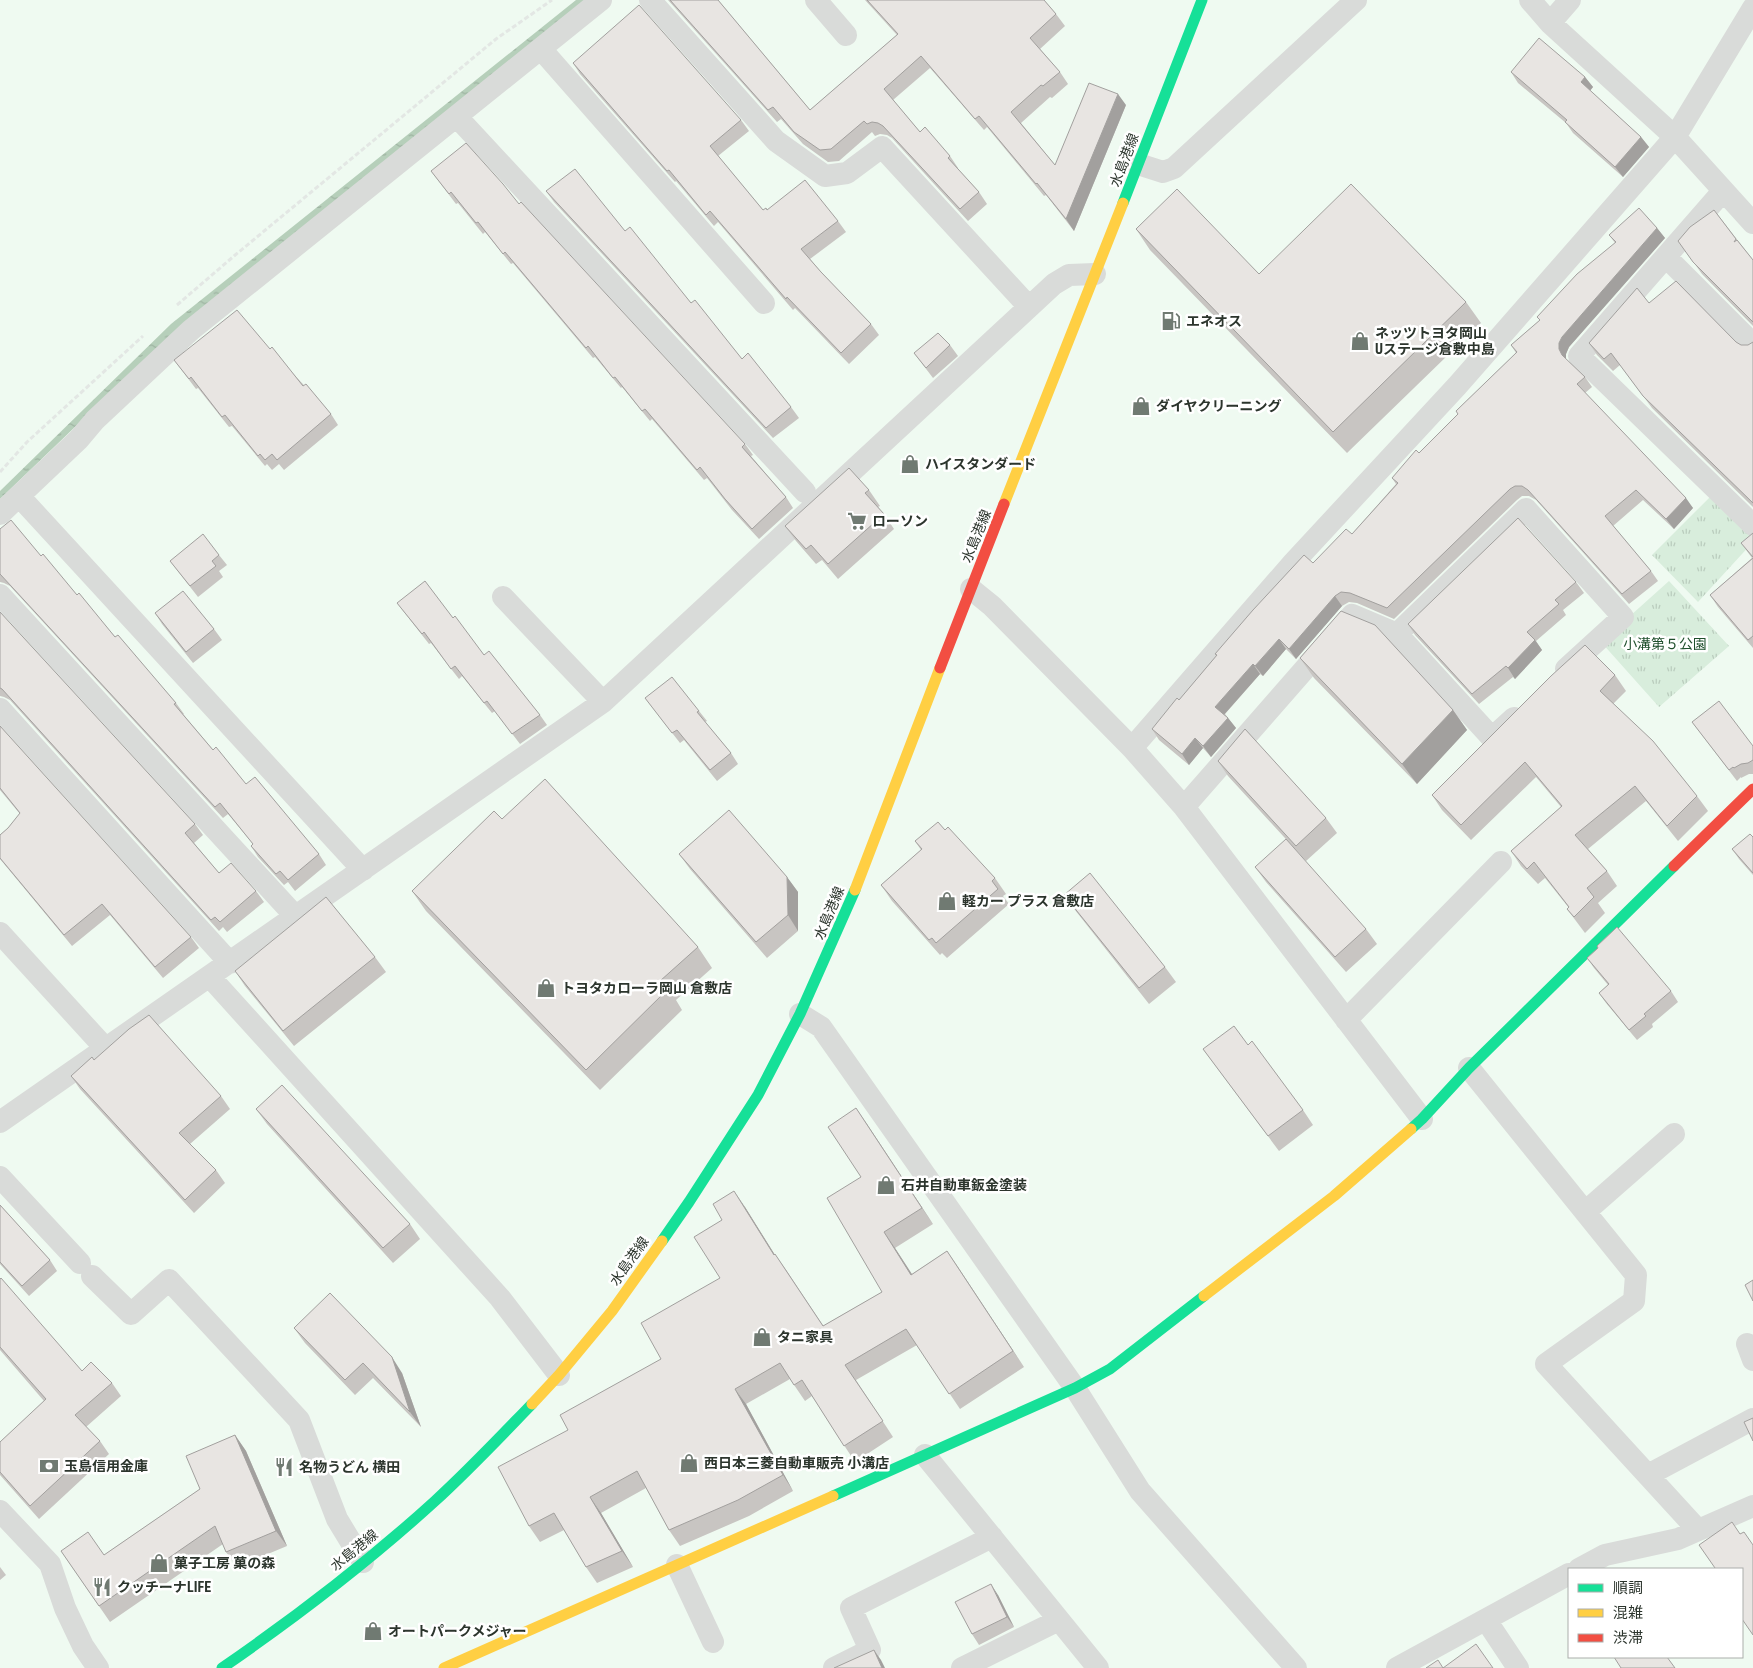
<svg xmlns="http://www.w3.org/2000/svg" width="1753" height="1668" font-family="'Roboto Condensed','Noto Sans JP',sans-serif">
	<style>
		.park { fill: url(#park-tufts) }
		.water { fill: url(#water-ripples) }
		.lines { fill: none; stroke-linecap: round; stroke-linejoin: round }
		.path { stroke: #e3e7e4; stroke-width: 3; stroke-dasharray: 5 2.5; stroke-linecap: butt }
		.street { stroke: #d9dbd9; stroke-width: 22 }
		.fast { stroke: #16e098; stroke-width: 11 }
		.slow { stroke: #ffcf43; stroke-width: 11 }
		.jam { stroke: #f24e42; stroke-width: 11 }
		.wall { fill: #c8c5c2 }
		.shaded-wall { fill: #a2a09e }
		.building { fill: #e8e5e2; stroke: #a2a09e }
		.labels { text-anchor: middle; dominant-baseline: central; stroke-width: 5; stroke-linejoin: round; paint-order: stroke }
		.street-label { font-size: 14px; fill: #2c352d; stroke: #fff }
		.poi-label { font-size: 14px; font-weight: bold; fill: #2c352d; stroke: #fff; text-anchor: start }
		.park-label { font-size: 14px; fill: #1f4f2c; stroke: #fff }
	</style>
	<defs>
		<pattern id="park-tufts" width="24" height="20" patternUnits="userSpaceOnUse" patternTransform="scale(1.25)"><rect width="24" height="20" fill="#d8eddc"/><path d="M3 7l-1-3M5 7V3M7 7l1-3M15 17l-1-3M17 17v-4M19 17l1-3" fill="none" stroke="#baccbd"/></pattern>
		<pattern id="water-ripples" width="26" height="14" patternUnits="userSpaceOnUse" patternTransform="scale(1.25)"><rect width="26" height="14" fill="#b6cfba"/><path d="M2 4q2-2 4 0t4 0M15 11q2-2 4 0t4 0" fill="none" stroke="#9db2a0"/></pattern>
	</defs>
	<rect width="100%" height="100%" fill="#effaf1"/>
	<path class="park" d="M1710,497L1753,537V542L1698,602L1652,555Z
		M1669,581L1729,646L1659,707L1601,642Z"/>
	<path class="water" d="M576,0H588L176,330L0,499V491L171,324Z"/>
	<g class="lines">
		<path class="path" d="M177,305L234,256L496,39L552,0
			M0,472L27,442L143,336"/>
		<path class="street" d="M650,0L776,141L825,176L847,173L882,147L1029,307
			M816,0L846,35
			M1530,0L1550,23L1675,137L1753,223
			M1550,23L1570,0
			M541,49L764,303
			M457,117L805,492
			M1138,164L1163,172L1174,168L1356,0
			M1723,191L1579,356L1753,525
			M1666,257L1753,344
			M19,496L363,870
			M0,514L79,439L95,420L191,330L601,0
			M971,589L992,606L1132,748L1184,807L1422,1119
			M0,595L296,917
			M503,597L603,702
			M1397,634L1526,509L1623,617L1566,669
			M0,709L230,963
			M1132,748L1293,563L1457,386L1675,137L1753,8
			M1184,807L1352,615L1397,634L1492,738L1514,718
			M0,933L106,1049
			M210,977L500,1298L559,1375
			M800,1014L821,1027L1075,1388L1140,1491L1296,1668
			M1346,1020L1501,862
			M1469,1068L1636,1275L1634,1301L1546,1364L1697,1529
			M0,1122L603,702L1054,284L1069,275L1095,274
			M0,1177L80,1263
			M1585,1212L1674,1134
			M92,1276L131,1314L169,1280L299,1420L337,1519L363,1562
			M1747,1344L1753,1360
			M925,1455L1098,1668
			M1648,1475L1753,1419
			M0,1511L50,1564L65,1608L83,1646L98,1668
			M677,1565L713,1642
			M1579,1569L1605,1555L1678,1539L1753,1506
			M1486,1620L1518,1668
			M834,1668L870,1650L851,1608L992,1537
			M962,1668L1059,1620
			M1397,1668L1569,1574"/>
		<path class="fast" d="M1123,203L1202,0
			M1411,1129L1422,1119L1469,1068L1674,866
			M662,1241L689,1202L758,1095L800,1014L855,890
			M833,1496L1075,1388L1110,1369L1204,1296
			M222,1668C296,1617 368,1562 435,1501C469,1470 500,1437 532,1404"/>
		<path class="slow" d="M1004,504L1123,203
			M855,890L940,668
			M1204,1296L1334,1196L1411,1129
			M532,1404L559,1375L612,1311L662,1241
			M444,1668L833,1496"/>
		<path class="jam" d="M940,668L1004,504
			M1674,866L1753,789"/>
	</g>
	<path class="wall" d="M668,0H718L810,110L897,35L865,0H1044L1056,14L1065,26L1040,49L1060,72L1068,84L1052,98L1050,97L1021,123L1055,165L1126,105L1074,231L1046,195L1044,196L987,127L984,130L930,68L893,100L920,132L950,156L958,168H957L979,192L987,204L968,221L892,138L887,135L880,134L875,136L872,132L839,161L828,162L803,144L781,119L777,122Z
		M573,63L741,120L749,131L718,156L763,210H767L838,221L846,232L810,259L821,272L871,324L879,335L849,364L795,308L793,310L718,222L714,226L676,181L675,182L580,74Z
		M1511,72L1585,77L1593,87L1590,91L1641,137L1649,147L1623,177L1573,133L1566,123L1518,83Z
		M431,171L519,204L745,444L753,455L751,456L786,497L793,508L759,539L732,510L707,478L704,480L652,419L650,421L622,387L621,388L595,357L593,358L513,263L511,264L485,232L483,234L458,203L456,204Z
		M546,191L625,231L742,359L791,407L799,418L773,438L554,202Z
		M1714,210L1753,260V326L1702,274L1678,241Z
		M1657,228L1665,238L1569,347L1566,354V359L1585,377L1592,387L1585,393L1693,508L1674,529L1643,500L1613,526L1651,571L1658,581L1629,604L1536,500L1529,496H1522L1517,500L1394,619L1357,603L1349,602L1342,606L1296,659L1286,649L1263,676L1260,674L1225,714L1236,728L1211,757L1203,748L1189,765L1159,740L1152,729L1179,700L1216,656L1215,654L1313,563L1352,534L1396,484L1392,478L1419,453L1458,414L1456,411L1516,353L1511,345L1540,320L1537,317L1615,243L1609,235Z
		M1136,229L1259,274L1466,302L1481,323L1347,453L1150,250Z
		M1649,303L1741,345H1748L1753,342V507L1652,408L1620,365L1613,371L1597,355L1589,343Z
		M950,345L958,356L933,378L914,353Z
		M270,349L331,414L338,425L284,470L279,464L272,470L267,464L265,466L232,426L229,427L198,388L196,389L174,360Z
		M869,490L880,506L878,507L884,514L894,529L838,579L822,560L816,564L796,541L785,526Z
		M0,529L41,556L176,703L184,714H183L213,750L246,784L319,854L326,865L295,891L288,882L284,885L258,857L251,846L253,844L228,814L223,818L10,586L4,583L0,582Z
		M1753,533V648L1718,607L1710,595L1752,558L1741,543Z
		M219,555L227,565L219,571L223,577L198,597L170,561Z
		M1576,582L1584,593L1563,610L1566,615L1536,641L1542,650L1515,679L1513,677L1479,704L1415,635L1408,624Z
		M397,603L453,618L484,655L540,715L547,725L520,744L495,711L492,713L462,676L459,679L431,643L429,644Z
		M0,612L195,824L203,835L194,843L219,873L256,891L264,902L227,932L223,927L219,931L10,700L4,697L0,696Z
		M155,613L214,629L222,640L193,663L162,624Z
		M1300,658L1453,710L1467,730L1417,784L1314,678Z
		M1615,675L1626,691L1613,704L1697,796L1708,811L1678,841L1646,801L1588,849L1607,871L1617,886L1598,903L1605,913L1585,933L1567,909L1569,908L1545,878L1538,884L1521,866L1511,851L1561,807L1536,777L1471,840L1442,810L1432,795Z
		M645,698L699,711L707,721L705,722L731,753L738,764L717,781L684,740L680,743Z
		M1692,722L1753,746V774H1749L1741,778V777L1737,781Z
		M0,726L191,937L199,948L163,978L110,915L72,946L0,859V835L8,828L20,814L0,790Z
		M1218,761L1326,818L1337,833L1306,861L1228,776Z
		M502,819L698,947L712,968L676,1000L682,1010L600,1090L426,911L412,891Z
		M945,830L995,878L1006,894L1003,896L1009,904L947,958L942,953L940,955L892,901L881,885L921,850L915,841Z
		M1753,837V875L1739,859L1732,849Z
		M679,854L787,877L798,892V931L767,958L690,869Z
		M1255,867L1366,929L1377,944L1346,972L1266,882Z
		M1064,895L1165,967L1176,982L1149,1004L1075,910Z
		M375,957L386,972L294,1046L245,986L235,971Z
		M1587,958L1671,991L1678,1002L1652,1024L1653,1027L1637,1040L1606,1003L1599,993L1608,985L1594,968Z
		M1248,1045L1303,1110L1313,1125L1279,1151L1203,1049Z
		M94,1060L221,1096L230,1109L190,1144L216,1170L225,1183L194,1213L80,1089L71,1076Z
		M856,1108L933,1224L895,1248L912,1274L947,1251L1024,1367L960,1409L917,1345L856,1380L893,1437L855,1462L812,1396L805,1401L790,1379L746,1404L793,1491L749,1516L680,1546L669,1530L646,1488L601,1513L633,1567L597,1583L586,1567L564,1530L540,1542L529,1526L568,1430L661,1359L720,1278L745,1207L775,1255L786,1270L823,1326L882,1292L861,1177Z
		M256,1109L410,1224L420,1239L393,1263L267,1124Z
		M0,1205L50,1260L57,1271L29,1296L0,1264Z
		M0,1279L82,1371L112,1383L121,1396L86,1427L100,1441L109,1454L39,1519L0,1475V1442L44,1401L0,1350Z
		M294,1328L402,1373L421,1427L373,1378L355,1395L305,1343Z
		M235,1435L246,1451L287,1546L237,1567L226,1552L223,1544L110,1622L61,1551L104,1555L200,1489Z
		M0,1567L6,1575L0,1580Z
		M998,1595L1014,1627L979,1645L972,1634Z"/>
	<path class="shaded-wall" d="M1585,77L1593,87L1588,93L1581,82Z
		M1118,94L1126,105L1074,231L1066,219Z
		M1641,137L1649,147L1623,177L1615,167Z
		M1657,228L1665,238L1569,347L1566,354V359L1562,355L1559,349V343L1562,337Z
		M1686,498L1693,508L1674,529L1666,519Z
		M1335,596L1342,606L1296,659L1289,649Z
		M1279,639L1286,649L1263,676L1255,666Z
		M1535,640L1542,650L1515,679L1508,668Z
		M1253,664L1260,674L1222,717L1215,707Z
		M1453,710L1467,730L1417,784L1402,764Z
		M1228,718L1236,728L1211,757L1203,746Z
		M1195,738L1203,748L1189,765L1182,754Z
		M787,877L798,892V931L788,915Z
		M856,1108L867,1124L933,1224L922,1208Z
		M734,1191L745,1207L785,1271L774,1255Z
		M884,1232L895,1248L922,1290L911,1275Z
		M947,1251L958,1267L1024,1367L1013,1351Z
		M775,1254L786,1270L834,1342L823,1326Z
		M392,1357L402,1373L421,1427L410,1412Z
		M735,1389L746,1404L793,1491L783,1475Z
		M235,1435L246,1451L287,1546L276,1531Z
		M590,1497L601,1513L633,1567L622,1551Z
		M991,1584L998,1595L1014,1627L1007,1617Z
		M874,1650L881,1660L885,1668H882Z"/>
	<path class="building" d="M670,0H718L810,110L898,34L867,0H1044L1056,14L1030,38L1060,72L1043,86L1041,85L1011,112L1055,165L1089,83L1118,94L1066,219L1037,183L1036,184L979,116L975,119L921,56L884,89L920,132L925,127L950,156L948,158L979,192L960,209L883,126L878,123L872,122L867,124L864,121L831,149L820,150L794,132L773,107L768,110Z
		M639,5L741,120L710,146L763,210L766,208L767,210L805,180L838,221L801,249L821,272L871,324L841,353L787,297L786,299L710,211L706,215L669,170L667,171L573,63Z
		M1539,38L1585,77L1581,82L1641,137L1615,167L1565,122L1567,120L1511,72Z
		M466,143L503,184L519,204L521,202L745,444L742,447L786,497L752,529L725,499L700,467L697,470L645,409L642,411L615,377L613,378L588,346L586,348L505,252L503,254L478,222L476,223L451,192L449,194L431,171Z
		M575,169L625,231L630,227L691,303L695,300L742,359L748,353L791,407L766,428L546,191Z
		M1351,184L1466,302L1333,432L1136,229L1177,189L1259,274Z
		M1639,208L1657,228L1562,337L1559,343V349L1562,355L1585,377L1577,384L1686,498L1666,519L1636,490L1605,516L1651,571L1622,594L1528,490L1522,486H1515L1510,489L1387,608L1350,593L1341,592L1335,596L1289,649L1279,639L1255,666L1253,664L1215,707L1228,718L1203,746L1195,738L1182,754L1152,729L1177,698L1179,700L1217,655L1215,654L1253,610L1304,555L1313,563L1346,529L1352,534L1398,483L1392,478L1416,450L1419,453L1458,414L1456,411L1517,352L1511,345L1540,320L1537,317L1577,274L1616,242L1609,235Z
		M1714,210L1736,239L1734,242L1737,240L1753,260V322L1693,262L1678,241L1690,227Z
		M1676,281L1736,342L1741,345H1748L1753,342V503L1643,396L1611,353L1604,359L1589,343L1637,288L1649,303Z
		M237,310L270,349L272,347L303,386L306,384L331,414L277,460L272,454L265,460L260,454L258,456L225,415L222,417L191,377L189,379L174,360Z
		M938,333L950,345L926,368L914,353Z
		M849,468L869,490L865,493L884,514L828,564L811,545L806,549L785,526Z
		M1518,518L1576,582L1555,600L1559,604L1527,632L1535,640L1508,668L1506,666L1472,694L1408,624Z
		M11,520L41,556L43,554L77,595L79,593L115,637L118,635L176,703L174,704L213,750L216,747L246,784L255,777L319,854L288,880L280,871L276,874L251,846L253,844L220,803L215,807L0,574V529Z
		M1753,533V557L1741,543Z
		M203,534L219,555L212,561L216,566L190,586L170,561Z
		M1753,558V636L1748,640L1710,595Z
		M425,581L453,618L455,616L484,655L489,651L540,715L512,734L487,701L484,703L455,666L451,669L424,632L422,634L397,603Z
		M183,591L214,629L186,652L155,613Z
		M1341,611L1375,625L1453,710L1402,764L1300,658Z
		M0,612L195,824L185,833L219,873L231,863L256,891L220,922L215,917L211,920L2,689L0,688Z
		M1585,645L1615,675L1600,691L1653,741L1697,796L1667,826L1635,786L1575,835L1607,871L1587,888L1594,897L1574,917L1567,909L1569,907L1534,862L1527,869L1511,851L1562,806L1525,762L1461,825L1432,795L1551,676Z
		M672,677L699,711L697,712L731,753L710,770L677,730L672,733L645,698Z
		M1719,701L1753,746V760L1748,763L1741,764L1734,768L1733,767L1729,770L1692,722Z
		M0,726L191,937L155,967L102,904L64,935L0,858V835L8,828L20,813L0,788Z
		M1245,729L1326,818L1296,846L1218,761Z
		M545,779L698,947L660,981L668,989L586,1070L412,891L494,811L502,819Z
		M729,810L787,877L788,915L756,942L679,854Z
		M938,822L945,830L948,827L995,878L992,881L998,889L936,943L932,938L929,940L881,885L922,849L915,841Z
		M1750,834L1753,837V873L1732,849Z
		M1286,839L1366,929L1335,957L1255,867Z
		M1090,873L1165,967L1139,988L1064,895Z
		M326,897L375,957L283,1031L235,971Z
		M1617,927L1671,991L1644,1014L1646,1016L1629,1030L1599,993L1609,984L1587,958L1598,948L1597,946Z
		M149,1015L221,1096L179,1133L216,1170L185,1200L71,1076L92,1057L94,1060L129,1029Z
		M1234,1026L1248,1045L1252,1041L1303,1110L1268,1136L1203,1049Z
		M282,1085L410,1224L383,1248L256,1109Z
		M856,1108L922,1208L884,1232L911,1275L947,1251L1013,1351L949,1394L906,1329L845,1365L883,1421L844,1446L802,1380L794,1385L780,1363L735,1389L783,1475L738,1500L669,1530L637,1471L590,1497L622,1551L586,1567L554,1513L529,1526L498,1467L568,1430L560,1415L661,1359L641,1323L720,1278L694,1237L722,1220L713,1204L734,1191L774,1255L775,1254L823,1326L882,1292L827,1198L861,1177L828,1127Z
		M0,1205L50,1260L22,1286L0,1262Z
		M1,1278L82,1371L91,1362L112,1383L75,1415L100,1441L30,1506L0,1472V1442L46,1399L0,1347V1279Z
		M1753,1280V1301L1745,1285Z
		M330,1293L392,1357L410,1412L363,1363L345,1380L294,1328Z
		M1753,1418V1441L1744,1422Z
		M235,1435L276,1531L226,1552L215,1526L99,1606L61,1551L88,1532L104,1555L200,1489L186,1456Z
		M1732,1522L1740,1534L1744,1532L1753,1545V1635L1742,1619V1569H1713L1715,1568L1699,1545Z
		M991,1584L1007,1617L972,1634L955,1602Z
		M1476,1644L1493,1668H1426L1438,1660L1443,1668Z
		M874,1650L882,1668H834Z
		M1614,1657H1667L1675,1668H1621Z"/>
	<defs>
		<g id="fuel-bare" transform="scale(1.5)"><path d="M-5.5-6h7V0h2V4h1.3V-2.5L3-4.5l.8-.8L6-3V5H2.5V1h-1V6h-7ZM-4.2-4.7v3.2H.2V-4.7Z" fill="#707a72" stroke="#fff" stroke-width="2.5" paint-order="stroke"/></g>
		<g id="shop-bare" transform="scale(1.5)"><path d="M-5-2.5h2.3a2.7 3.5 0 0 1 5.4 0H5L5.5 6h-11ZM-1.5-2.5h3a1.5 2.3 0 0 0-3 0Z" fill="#707a72" stroke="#fff" stroke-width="2.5" paint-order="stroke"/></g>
		<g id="supermarket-bare" transform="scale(1.5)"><path d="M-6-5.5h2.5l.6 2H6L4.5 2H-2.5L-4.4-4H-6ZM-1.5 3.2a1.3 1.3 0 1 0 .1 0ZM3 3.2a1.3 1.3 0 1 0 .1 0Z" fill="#707a72" stroke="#fff" stroke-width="2.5" paint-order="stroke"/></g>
		<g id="bank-bare" transform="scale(1.5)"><path d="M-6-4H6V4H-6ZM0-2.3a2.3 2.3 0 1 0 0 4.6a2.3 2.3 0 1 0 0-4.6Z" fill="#707a72" stroke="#fff" stroke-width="2.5" paint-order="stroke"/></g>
		<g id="restaurant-bare" transform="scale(1.5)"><path d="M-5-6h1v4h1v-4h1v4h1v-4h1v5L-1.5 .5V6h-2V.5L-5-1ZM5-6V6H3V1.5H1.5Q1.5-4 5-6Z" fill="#707a72" stroke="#fff" stroke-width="2.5" paint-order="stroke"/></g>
	</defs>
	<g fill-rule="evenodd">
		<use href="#fuel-bare" x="1171" y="321"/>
		<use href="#shop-bare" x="1360" y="341"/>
		<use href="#shop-bare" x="1141" y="406"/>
		<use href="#shop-bare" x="910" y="464"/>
		<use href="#supermarket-bare" x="857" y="521"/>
		<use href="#shop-bare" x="947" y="901"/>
		<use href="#shop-bare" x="546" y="988"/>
		<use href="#shop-bare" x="886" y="1185"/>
		<use href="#shop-bare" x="762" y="1337"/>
		<use href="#shop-bare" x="689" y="1463"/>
		<use href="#bank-bare" x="49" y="1466"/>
		<use href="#restaurant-bare" x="284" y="1467"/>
		<use href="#shop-bare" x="159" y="1563"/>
		<use href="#restaurant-bare" x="102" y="1587"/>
		<use href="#shop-bare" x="373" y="1631"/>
	</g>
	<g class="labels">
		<g class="street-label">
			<text transform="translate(1124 160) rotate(-69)">水島港線</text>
			<text transform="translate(976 536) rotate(-68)">水島港線</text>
			<text transform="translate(829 913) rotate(-67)">水島港線</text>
			<text transform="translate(629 1261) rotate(-55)">水島港線</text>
			<text transform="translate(354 1550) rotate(-39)">水島港線</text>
		</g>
		<g class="poi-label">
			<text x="1186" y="321">エネオス</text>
			<text x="1375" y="333">ネッツトヨタ岡山<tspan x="1375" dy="16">Uステージ倉敷中島</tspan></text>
			<text x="1156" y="406">ダイヤクリーニング</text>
			<text x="925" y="464">ハイスタンダード</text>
			<text x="872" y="521">ローソン</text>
			<text x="962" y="901">軽カー プラス 倉敷店</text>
			<text x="561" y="988">トヨタカローラ岡山 倉敷店</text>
			<text x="901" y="1185">石井自動車鈑金塗装</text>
			<text x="777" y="1337">タニ家具</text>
			<text x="704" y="1463">西日本三菱自動車販売 小溝店</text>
			<text x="64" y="1466">玉島信用金庫</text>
			<text x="299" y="1467">名物うどん 横田</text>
			<text x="174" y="1563">菓子工房 菓の森</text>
			<text x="117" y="1587">クッチーナLIFE</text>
			<text x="388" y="1631">オートパークメジャー</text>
		</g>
		<g class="park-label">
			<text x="1665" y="644">小溝第５公園</text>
		</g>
	</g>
	<rect x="1568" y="1568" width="175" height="90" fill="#ffffff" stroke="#abaeab"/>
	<rect x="1578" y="1584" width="25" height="8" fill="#16e098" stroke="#abaeab"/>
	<text x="1613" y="1593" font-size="15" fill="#2c352d">順調</text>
	<rect x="1578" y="1609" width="25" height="8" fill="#ffcf43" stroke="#abaeab"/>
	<text x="1613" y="1618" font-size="15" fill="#2c352d">混雑</text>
	<rect x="1578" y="1634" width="25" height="8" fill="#f24e42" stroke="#abaeab"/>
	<text x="1613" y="1643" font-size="15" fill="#2c352d">渋滞</text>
</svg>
